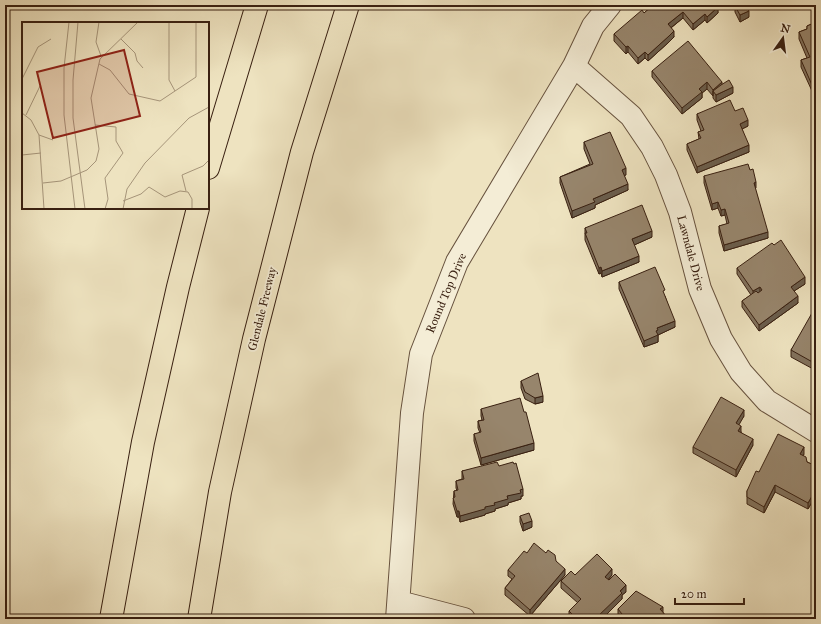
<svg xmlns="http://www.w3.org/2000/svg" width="821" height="624" font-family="'IM FELL Great Primer',serif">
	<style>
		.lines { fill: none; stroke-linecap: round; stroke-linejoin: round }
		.minor-casing { stroke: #66513d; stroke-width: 24 }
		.highway-casing { stroke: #392011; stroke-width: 24 }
		.minor { stroke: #f4edd6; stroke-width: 22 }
		.highway { stroke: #eee3c0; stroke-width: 22 }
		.wall { fill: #82725d; stroke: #392011 }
		.shaded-wall { fill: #6a5d4c; stroke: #392011 }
		.building { fill: #97856c; stroke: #392011 }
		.labels { text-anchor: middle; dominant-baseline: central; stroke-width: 3.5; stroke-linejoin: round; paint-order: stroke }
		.street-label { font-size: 12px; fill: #392011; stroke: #f4edd6 }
		.inset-road { fill: none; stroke: #a6957a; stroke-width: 1 }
		.view { fill: #8f2418; fill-opacity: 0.15; stroke: #8f2418; stroke-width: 2 }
		.inset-edge { fill: none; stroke: #392011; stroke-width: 2 }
	</style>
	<rect width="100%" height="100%" fill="#eee3c0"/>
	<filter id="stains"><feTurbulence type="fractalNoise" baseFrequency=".005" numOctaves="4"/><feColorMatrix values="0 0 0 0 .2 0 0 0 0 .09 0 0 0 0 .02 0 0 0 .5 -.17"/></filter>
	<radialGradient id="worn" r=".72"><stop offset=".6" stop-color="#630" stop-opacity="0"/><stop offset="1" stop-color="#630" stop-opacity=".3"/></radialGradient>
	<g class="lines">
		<g class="minor-casing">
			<path id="minor" d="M574,66L631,116L652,147L666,175L680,212L700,289L721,339L741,372L767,401L816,431
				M399,602L464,619
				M397,619L412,413L421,354L457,262L574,66L593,26L610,5"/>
		</g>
		<g class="highway-casing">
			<path id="highway" d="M208,168L257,5
				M111,619L143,442L178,287L198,208
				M199,619L220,492L254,339L302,152L348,5"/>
		</g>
		<use href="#minor" class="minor"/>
		<use href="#highway" class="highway"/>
	</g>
	<path class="wall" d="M649,5H717L718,13L707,23L705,20L693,30L683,18L671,28L674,37L669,42L648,61L645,58L638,64L628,52L626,54L614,41V34L644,13L649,9Z
		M735,6L749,17L740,22L735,12Z
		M816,22L812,91L801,67V60L807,58L799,39V32L807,29V26Z
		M652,71L722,84L733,93L716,102L713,98V96L707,89L702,93V98L682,114L652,77Z
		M735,111L748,126L742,129L749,152L697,173L687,150V144L699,139L698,132L701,131L697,120V114Z
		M584,142L626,175H624L628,190L595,205V208L572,218L560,183V177L590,164L584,149Z
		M704,176L756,188L755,189L768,238L724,251L719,233V226L727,224L725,215L721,216L718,208L712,210L704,183Z
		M585,228L652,237L634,245L639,262L602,277L601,273L599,274L585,240Z
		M737,268L805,284L794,291L798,303L759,331L742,307V301L751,295L737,274Z
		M619,282L665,296L675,327L658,335V342L644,347L619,289Z
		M816,315V385L812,383V376L815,370L791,357V350Z
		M521,381L543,402L535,404L525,399L521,388Z
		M481,409L534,450L481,465L474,441V434L480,433L478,428V421L482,420L481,416Z
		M744,416L738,425L741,432L753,445L736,477L693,453V447Z
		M804,454L803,456L807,462L816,466V495L808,509L775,492L764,513L747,504V491L759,472Z
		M499,466L523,496H521V499L508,503V505L495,509V511L485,514V515L460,522L459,517H457L453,504L454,491H457L456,488V481L462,479V471Z
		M520,516L532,527L523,531L520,522Z
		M527,553L556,561L565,575L530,616L505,595V588L512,579L508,576V570Z
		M575,575H612L608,580L626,592L622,595V599L602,619H570L569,618V611L578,603L561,588V581Z
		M618,609L663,613L668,619L619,617L618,615Z"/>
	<path class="shaded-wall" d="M718,7V13L707,23V17Z
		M749,11V17L740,22V15Z
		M683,12V18L668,30V24Z
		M705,14V20L693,30V24Z
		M674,31V37L669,42L648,61V55Z
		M628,46V52L626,54V47Z
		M645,52V58L638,64V58Z
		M707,82V89L702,93V98L682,114V108L699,89Z
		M722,82V88L713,91V96V90Z
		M816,83V90L812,91V85Z
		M733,87V93L716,102V95Z
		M748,120V126L740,130V124Z
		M749,145V152L697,173V167Z
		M626,168V175L622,176V170Z
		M756,182V188L754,189V183Z
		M628,184V190L595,205V208L572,218V211L593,199Z
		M718,202V208L712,210V204Z
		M725,209V215L721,216V210Z
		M652,231V237L632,246V239Z
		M768,232V238L724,251V245Z
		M639,256V262L602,277V271Z
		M601,267V273L599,274V268Z
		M805,277V284L791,293V287Z
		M760,287V293L753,298V291Z
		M798,296V303L759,331V325Z
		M675,321V327L658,335V342L644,347V341L656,331L657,328Z
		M543,396V402L535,404V398Z
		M744,410V416L736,430V423Z
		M741,426V433L738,431Z
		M753,439V445L736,477V470Z
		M534,443V450L481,465V458Z
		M804,447V454L800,461V454Z
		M775,485V492L764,513V507Z
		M523,489V496H521V499L508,503V505L495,509V511L485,514V515L460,522V516L485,507L520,490Z
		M816,489V495L808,509V503Z
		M457,511H459V517H457Z
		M532,521V527L523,531V524Z
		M565,569V575L530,616V610Z
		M612,569V575L605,583V577Z
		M626,585V592L622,595V599L602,619H595Z
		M663,607V613L660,609Z"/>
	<path class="building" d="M650,5H717L718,7L707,17L705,14L693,24L683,12L668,24L674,31L669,36L648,55L645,52L638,58L628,46L626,47L614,34L642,10L644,13L652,6Z
		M737,5H746L749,11L740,15L735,6Z
		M816,22V83L812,85L801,60L810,57L799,32L807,29V26Z
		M688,41L722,82L713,90L707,82L699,89L702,92L682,108L652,71Z
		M729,80L733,87L716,95L713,91L721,85Z
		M730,100L735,111L743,108L748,120L740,124L749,145L697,167L687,144L701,138L698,132L704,130L697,114Z
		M610,132L626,168L622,170L628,184L593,199L595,202L572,211L560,177L593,164L584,142Z
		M748,164L750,170L753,169L756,182L754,183L768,232L724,245L719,226L729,223L725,209L721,210L718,202L712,204L704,176Z
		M642,205L652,231L632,239L639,256L602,271L601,267L599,268L585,233H587L585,228Z
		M781,240L805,277L791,287L798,296L759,325L742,301L756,291L758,293L762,290L760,287L753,291L737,268L772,243L774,245Z
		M655,267L665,290L663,291L675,321L657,328L658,330L656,331L658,335L644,341L619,282Z
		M812,313L816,315V364L791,350Z
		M816,369V379L812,376Z
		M538,373L543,396L535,398L525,392L521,381Z
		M721,397L744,410L736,423L741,426L738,431L753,439L736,470L693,447Z
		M520,398L524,412H526L534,443L481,458L474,434L481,432L478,421L484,420L481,409Z
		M778,434L804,447L800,454L806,457L807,462L816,466V489L808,503L775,485L764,507L747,497V491L756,471L759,472Z
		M497,462L499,466L513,462L514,464L516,463L523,489L520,490L521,493L507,496L508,499L494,503L495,505L485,507V509L460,516L459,511H457L453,498L455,497L454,491L458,490L456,481L464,479L462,471Z
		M529,513L532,521L523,524L520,516Z
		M534,543L546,553L548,550L555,555L556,561L565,569L530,610L505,588L515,576L508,570L524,551L527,553Z
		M597,554L612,569L605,577L609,580L615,574L626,585L620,591L622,593L595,619H577L569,611L581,599L561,581L571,571L575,575Z
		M636,591L663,607L660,609L668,618L666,619H616L622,614L618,609Z"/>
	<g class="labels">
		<g class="street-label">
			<text transform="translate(691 253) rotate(75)">Lawndale Drive</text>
			<text transform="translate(446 293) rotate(-67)">Round Top Drive</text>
			<text transform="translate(262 309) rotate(-76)">Glendale Freeway</text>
		</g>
	</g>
	<g transform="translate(22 22)">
		<rect width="187" height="187" fill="#eee3c0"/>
		<path class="inset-road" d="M47,0L42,46V93L53,187M56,0L51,58V96L63,187M77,0L74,20L79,34M147,0V58L153,69M99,17L113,31L115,39L121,46M77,42L88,48L107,72L138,79L174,55V0M0,57L16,25L29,17M0,91L9,98L17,113L22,187M4,93L18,64M73,103L94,105V119L101,131L83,156L86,177L83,187M17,113L31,118M0,133L19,131M21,161L39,159L65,148L74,139L77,127L69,76L78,37L116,0M164,169L160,153L181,144L187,138M101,179L119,172L127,165L143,175L158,169L166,170L170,177V187M101,187L105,167L123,141L167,96L187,85"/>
		<path class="view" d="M102,28L118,94L31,116L15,50Z"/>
		<rect width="187" height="187" class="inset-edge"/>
	</g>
	<rect width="821" height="624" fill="none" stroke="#eee3c0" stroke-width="20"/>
	<rect x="6" y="6" width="809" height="612" fill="none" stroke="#392011" stroke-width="2"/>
	<rect x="10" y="10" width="801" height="604" fill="none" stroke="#392011"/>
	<g transform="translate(783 38) rotate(14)" stroke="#f4edd6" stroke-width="3" paint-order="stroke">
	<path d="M0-3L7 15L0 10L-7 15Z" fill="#392011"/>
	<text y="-6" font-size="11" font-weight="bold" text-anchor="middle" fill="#392011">N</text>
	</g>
	<path d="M675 598v6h69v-6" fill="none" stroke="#392011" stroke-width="2"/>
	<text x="681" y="598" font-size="12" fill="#392011" stroke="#f4edd6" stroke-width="3" paint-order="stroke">20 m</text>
	<rect width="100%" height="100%" filter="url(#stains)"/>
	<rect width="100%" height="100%" fill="url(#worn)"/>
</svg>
